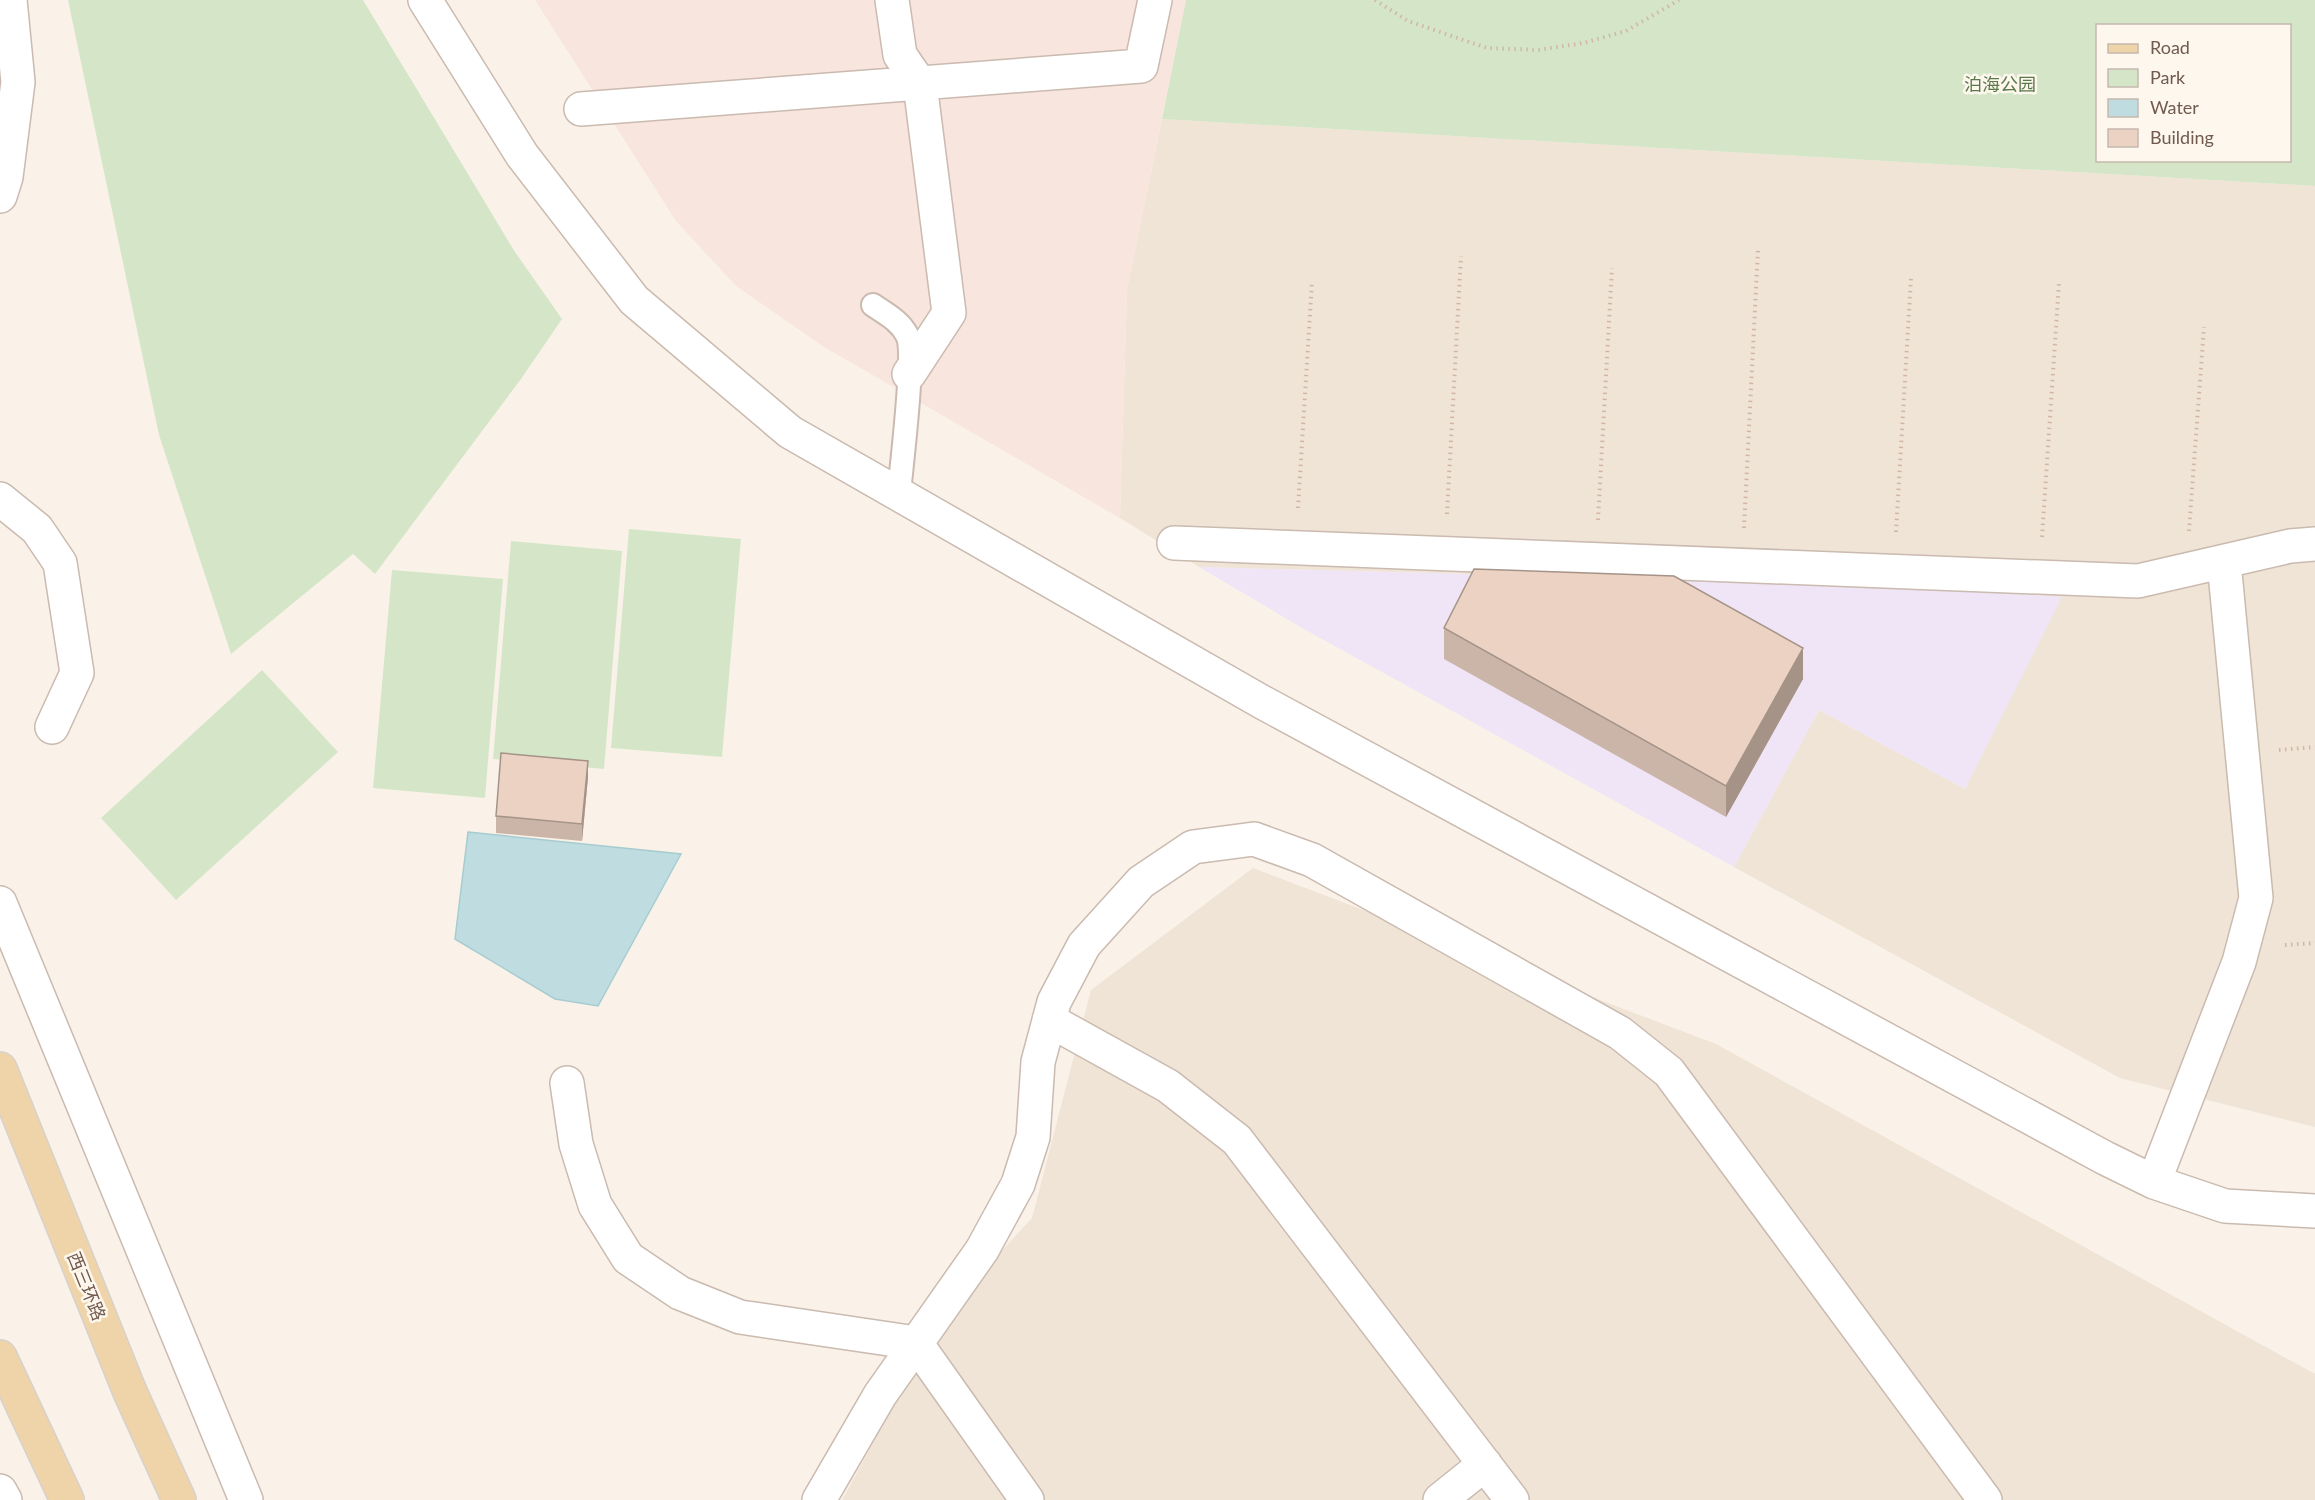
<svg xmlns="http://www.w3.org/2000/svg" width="2315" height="1500" font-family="Lato,'Noto Sans SC',sans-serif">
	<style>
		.residential { fill: #f0e4d7 }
		.commercial { fill: #f8e5dd }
		.education { fill: #efe5f6 }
		.green { fill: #d5e6c8; fill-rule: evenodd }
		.water { fill: #bfdde1; stroke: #a6ccd1; stroke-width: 1.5 }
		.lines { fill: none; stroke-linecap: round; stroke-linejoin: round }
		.service-casing { stroke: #cabaaf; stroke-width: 26 }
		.pedestrian-casing { stroke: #cabaaf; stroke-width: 36 }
		.minor-casing { stroke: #cabaaf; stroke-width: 36 }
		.primary-casing { stroke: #d7d1ce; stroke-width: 36 }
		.path { stroke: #d1b6a6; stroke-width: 4; stroke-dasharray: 1.5 4.5; stroke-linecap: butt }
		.service { stroke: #fff; stroke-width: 22 }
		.pedestrian { stroke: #fff; stroke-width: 33 }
		.minor { stroke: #fff; stroke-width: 33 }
		.primary { stroke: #f0d4a9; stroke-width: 33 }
		.wall { fill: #cbb5a8 }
		.shaded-wall { fill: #a59388 }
		.building { fill: #ecd2c3; stroke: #a59388; stroke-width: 1.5 }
		.labels { text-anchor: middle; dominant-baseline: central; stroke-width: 5; stroke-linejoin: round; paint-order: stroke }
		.park-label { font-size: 18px; fill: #5b7a4c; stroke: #fdf7ee }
		.street-label { font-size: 18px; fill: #715a4f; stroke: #fdf7ee }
	</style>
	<rect width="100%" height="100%" fill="#faf2e8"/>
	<path class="residential" d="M1162,119L2315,186V1127L2120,1078L1734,867L1819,710L1965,789L2061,597L1885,585L1199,567L1120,518L1127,289Z
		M1253,868L1716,1044L2315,1374V1500H842L944,1313L1032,1218L1091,990Z"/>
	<path class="commercial" d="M535,0H1186L1127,289L1120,518L824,347L736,286L676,221Z"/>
	<path class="education" d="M1199,567L1885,585L2062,597L1965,789L1819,710L1734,867L1304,629Z"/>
	<path class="green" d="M68,0H363L515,252L562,319L521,379L375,574L353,554L231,654L159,435Z
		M1186,0H2315V186L1162,119ZM2098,26H2290V160H2098Z
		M629,529L741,539L722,757L611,748Z
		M511,541L622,551L604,769L493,759Z
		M392,570L503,579L485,798L373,788Z
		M262,670L338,752L176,900L101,818Z"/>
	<path class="water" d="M468,832L681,854L598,1006L555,999L455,939Z"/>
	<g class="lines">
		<g class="service-casing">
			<path id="service" d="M873,305C886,314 900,321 907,335C916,352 901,468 899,494"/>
		</g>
		<g class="pedestrian-casing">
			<path id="pedestrian" d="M892,0L900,55L920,84L949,313L909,374
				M581,109L1141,66L1155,0
				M0,196L6,177L18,82L10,0
				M0,499L37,529L60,563L77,673L52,727"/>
		</g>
		<g class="minor-casing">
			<path id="minor" d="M425,0L522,155L634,300L790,432L1262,702L2105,1158L2154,1182L2225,1206L2315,1211
				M1174,543L2138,581L2290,546L2315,544
				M0,903L246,1500
				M1049,1020L1168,1086L1237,1140L1512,1500
				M567,1083L576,1144L595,1205L628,1258L680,1293L740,1317L916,1343L1027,1500
				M2154,1182L2239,962L2256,898L2224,562
				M0,1491L5,1500
				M819,1500L880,1395L982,1250L1018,1184L1033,1137L1038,1062L1054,1002L1084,945L1141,882L1193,847L1254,839L1312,860L1620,1033L1669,1072L1985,1500
				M1440,1500L1485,1464"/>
		</g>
		<g class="primary-casing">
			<path id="primary" d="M0,1069L130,1392L179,1500
				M0,1357L67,1500"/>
		</g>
		<path class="path" d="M1375,0L1408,21L1487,48L1538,50L1583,43L1626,31L1679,0
			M1298,508L1312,281
			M1447,514L1461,256
			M1598,520L1612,268
			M1744,528L1758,249
			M2189,531L2204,327
			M1896,532L1911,278
			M2042,537L2059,283
			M2279,750L2315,747
			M2285,945L2315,943"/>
		<use href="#service" class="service"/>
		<use href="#pedestrian" class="pedestrian"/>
		<use href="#minor" class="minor"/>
		<use href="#primary" class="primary"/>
	</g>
	<path class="wall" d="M1444,628L1803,679L1726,817L1444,659Z
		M588,777L582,841L496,833V816Z"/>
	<path class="shaded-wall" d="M1803,648V679L1726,817V786Z
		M588,761V777L582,841V824Z"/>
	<path class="building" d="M1474,569L1674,576L1803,648L1726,786L1444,628Z
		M501,753L588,761L582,824L496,816Z"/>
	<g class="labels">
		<g class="park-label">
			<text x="2000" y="84">泊海公园</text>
		</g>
		<g class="street-label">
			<text transform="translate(87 1286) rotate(68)">西三环路</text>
		</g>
	</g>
	<rect x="2096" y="24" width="195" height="138" fill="#fdf7ee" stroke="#c5b8ae" stroke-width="1.5"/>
	<rect x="2108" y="44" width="30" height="9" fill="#f0d4a9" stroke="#c5b8ae" stroke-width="1.5"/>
	<text x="2150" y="54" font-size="18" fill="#715a4f">Road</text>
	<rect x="2108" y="69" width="30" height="18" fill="#d5e6c8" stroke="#c5b8ae" stroke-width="1.5"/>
	<text x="2150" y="84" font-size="18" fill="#715a4f">Park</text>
	<rect x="2108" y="99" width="30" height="18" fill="#bfdde1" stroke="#c5b8ae" stroke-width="1.5"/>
	<text x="2150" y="114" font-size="18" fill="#715a4f">Water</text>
	<rect x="2108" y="129" width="30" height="18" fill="#ecd2c3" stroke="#c5b8ae" stroke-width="1.5"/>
	<text x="2150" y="144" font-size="18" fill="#715a4f">Building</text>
</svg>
